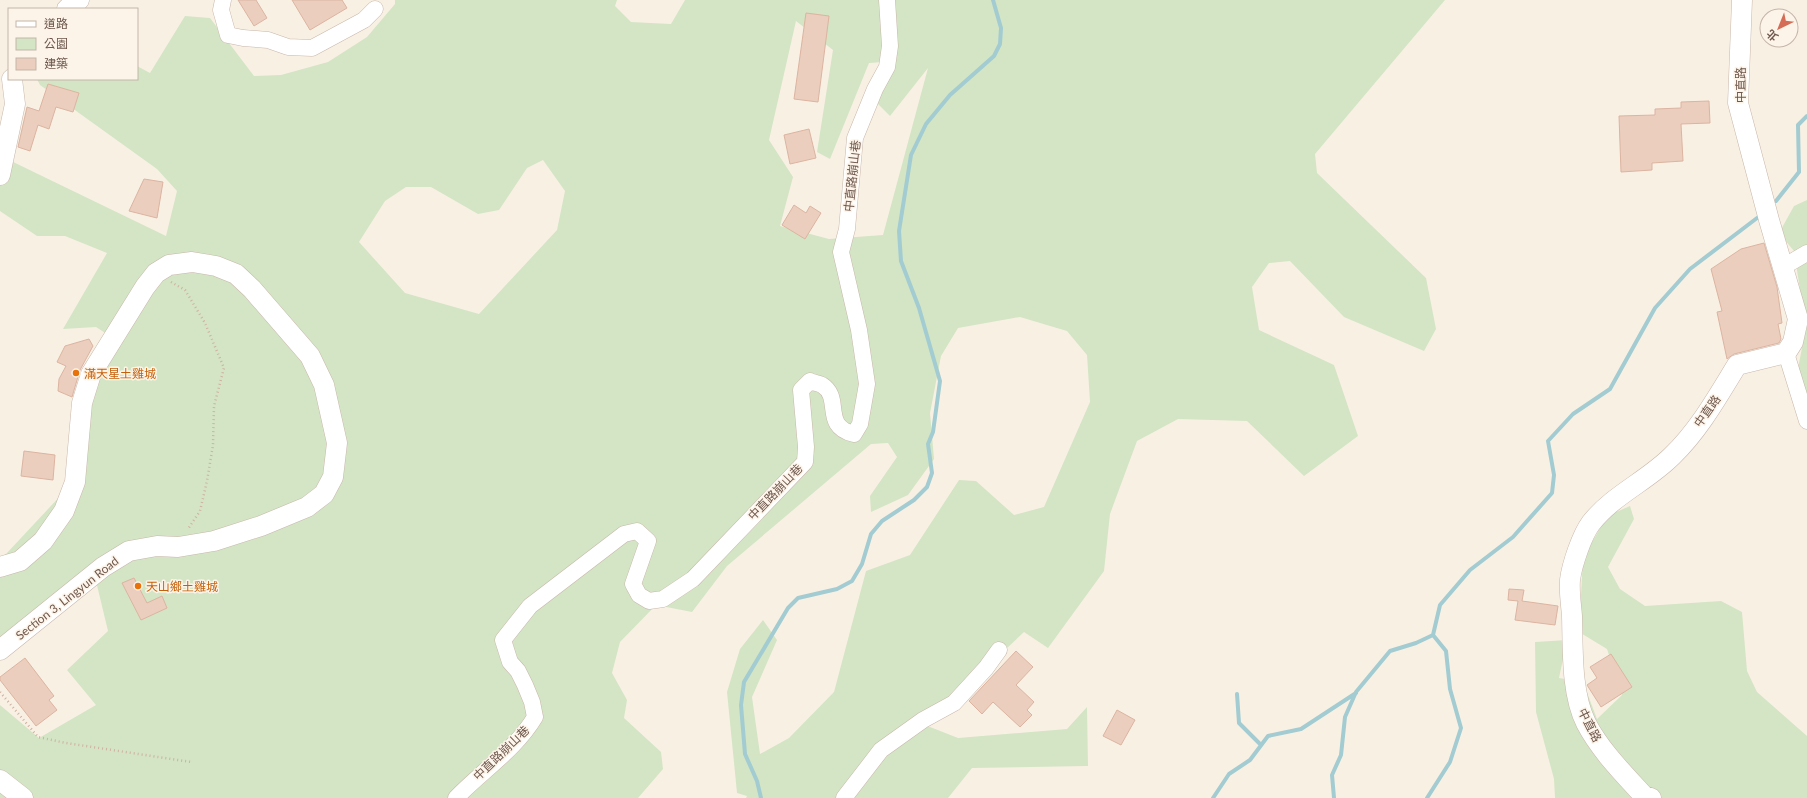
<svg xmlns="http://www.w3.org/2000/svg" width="1807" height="798" font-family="Lato,'Noto Sans TC',sans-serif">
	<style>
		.green { fill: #d3e5c4; fill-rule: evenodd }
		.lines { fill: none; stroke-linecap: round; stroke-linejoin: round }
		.stream { stroke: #a2ccd1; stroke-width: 4 }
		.building { fill: #ebcebe; stroke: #dcb4a1 }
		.minor-casing { stroke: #c8b7ab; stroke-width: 17 }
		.tertiary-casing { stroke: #c8b7ab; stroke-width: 21 }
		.path { stroke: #d0b1a2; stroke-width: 2.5; stroke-dasharray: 1 3; stroke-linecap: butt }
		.minor { stroke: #fff; stroke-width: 16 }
		.tertiary { stroke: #fff; stroke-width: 20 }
		.food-dot { fill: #e8710a; stroke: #fdf4e9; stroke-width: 1.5 }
		.labels { text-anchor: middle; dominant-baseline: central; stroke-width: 3; stroke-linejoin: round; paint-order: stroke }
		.street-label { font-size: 12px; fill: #6e574c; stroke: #fdf4e9 }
		.food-label { font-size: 12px; fill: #c56008; stroke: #fdf4e9; text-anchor: start }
	</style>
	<rect width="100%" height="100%" fill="#f9f0e4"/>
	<path class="green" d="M395,0H617L615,6L631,22L671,24L685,0H1445L1315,154L1317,173L1426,278L1436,329L1424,351L1344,317L1290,261L1269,263L1252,287L1259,330L1334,365L1358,436L1304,476L1247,421L1178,419L1137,441L1110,514L1104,571L1048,648L1024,632L925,725L958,738L1067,729L1087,707L1088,766L972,768L948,798H746L747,796L737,793L727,692L740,649L763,620L777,640L752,697L760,754L789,738L834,692L866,571L910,555L959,480L976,481L1014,515L1044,507L1090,402L1087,355L1067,331L1020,317L958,328L941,356L930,413L934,459L908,495L871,512L870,496L897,457L888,443L871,444L727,566L692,612L656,605L620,642L612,673L627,700L624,718L661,752L663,769L638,798H0V705L39,738L96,705L67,670L108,631L95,577L0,654V558L6,554L63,493L110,336L96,327L63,329L107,253L65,236H37L0,211V147L9,160L166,236L177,191L157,169L40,85L37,79H137V66L150,73L185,16L210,18L254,76L281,75L328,62L367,37L395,4ZM796,21L833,50L817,152L830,159L869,63L883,62L871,97L890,116L928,68L883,235L829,239L780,226L793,177L769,140ZM543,160L565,191L557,230L479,314L405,293L359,242L385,201L406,187H431L478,214L499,210L527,168Z
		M1807,200V430L1792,398L1806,328L1794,251L1779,233L1794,206Z
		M1630,506L1634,519L1608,567L1620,589L1645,606L1721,601L1742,612L1747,671L1757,692L1807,736V798H1555L1554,779L1536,712L1535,642L1567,640L1559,678L1583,682L1597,719L1622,695L1607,649L1579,632L1583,558L1607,516Z"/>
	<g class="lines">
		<path class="stream" d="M1776,201L1799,172L1798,125L1807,116
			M1237,694L1239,723L1261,745
			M761,798L757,781L745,754L741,705L744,682L788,608L798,598L837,589L852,581L862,564L871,534L882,521L914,500L927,487L932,473L928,444L933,432L940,381L919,308L901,261L899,231L911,155L926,124L950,95L994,56L1000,44L1001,28L993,0
			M1213,798L1229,774L1250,760L1268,736L1301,729L1356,693
			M1334,798L1332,775L1341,755L1345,717L1356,692L1390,651L1416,643L1433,635
			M1427,798L1450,762L1461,728L1450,689L1446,651L1433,635L1440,605L1470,570L1513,537L1552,493L1554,475L1548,441L1573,414L1610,389L1655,308L1690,269L1761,215"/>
	</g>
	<path class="building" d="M238,0H256L267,18L254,26Z
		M292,0H342L347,8L310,30Z
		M806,13L829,16L818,102L794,99Z
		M48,84L79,93L73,112L56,107L49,129L38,125L30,151L18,147L27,107L39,111Z
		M1709,101L1710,123L1681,124L1683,161L1652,163V170L1621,172L1619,116L1655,115V109L1681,108V102Z
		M809,129L816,158L790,164L784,135Z
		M144,179L163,182L157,218L129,211Z
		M794,205L806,213L810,206L821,213L805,239L782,225Z
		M1764,243L1777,287L1782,323L1778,324L1781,339L1779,343L1734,354L1727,359L1717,312L1722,311L1711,269L1741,249Z
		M89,339L93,346L80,370L72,397L58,391L59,379L66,366L57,362L65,346Z
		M24,451L55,455L53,480L21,476Z
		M134,578L147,603L162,596L167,608L141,620L122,583Z
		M1509,589L1524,590L1522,601L1558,606L1555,625L1515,620L1518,601L1508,600Z
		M1016,651L1033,667L1016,685L1034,702L1027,710L1032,715L1020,727L993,702L982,714L969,701Z
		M1611,654L1632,687L1601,707L1587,685L1597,678L1590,667Z
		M25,658L54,696L49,700L57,710L36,726L0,680V677Z
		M1117,710L1135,720L1121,745L1103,736Z"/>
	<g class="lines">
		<g class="minor-casing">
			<path id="minor" d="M223,0L221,10L228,35L243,38L268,40L288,47L312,48L364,20L375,9
				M1783,267L1807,253
				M1786,353L1807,421
				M456,798C482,771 516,749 535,717L532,702L525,685L518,671L510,662L503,640L530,606L624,534L637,531L648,541L633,584L639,595L649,601L663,599L693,579L805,462L806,447L801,390L810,381C813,383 818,383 822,385C843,398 821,426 854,434L860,424L867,384L859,330L841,252L847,229L855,138L875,89L887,67L890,46L887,0
				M844,798L881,750L923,720L954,703L986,668L999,650"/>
		</g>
		<g class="tertiary-casing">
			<path id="tertiary" d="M67,9L79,0
				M0,175L15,104L12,79
				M0,567L20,561L43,541L64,511L75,482L82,403L91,374L145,287L156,273L169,265L192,262L216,266L236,274L252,289L310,356L324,385L337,443L333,477L324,494L307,507L261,526L214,541L178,547L157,546L129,551L103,567L0,650
				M0,780L23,798
				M1651,798L1644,796C1623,773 1600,750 1586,723C1571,693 1573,649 1572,616C1571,604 1569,591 1570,580C1572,564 1582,535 1591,523C1613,495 1647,481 1672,456C1699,430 1718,396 1737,365L1786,353L1793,342L1798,319L1769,220L1738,103L1742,0"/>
		</g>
		<path class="path" d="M171,282L185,290L205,323L224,368L214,406L213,445L207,481L200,511L188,529
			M0,692L38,737L66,743L191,762"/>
		<use href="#minor" class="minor"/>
		<use href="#tertiary" class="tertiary"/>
	</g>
	<g class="food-dot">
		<circle cx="76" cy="373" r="4"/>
		<circle cx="138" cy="586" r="4"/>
	</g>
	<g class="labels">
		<g class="street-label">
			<text transform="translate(1740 85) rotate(-90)">中直路</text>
			<text transform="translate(852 176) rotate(-84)">中直路崩山巷</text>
			<text transform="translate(1707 411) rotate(-55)">中直路</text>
			<text transform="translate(775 492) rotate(-46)">中直路崩山巷</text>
			<text transform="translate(67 598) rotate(-38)">Section 3, Lingyun Road</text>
			<text transform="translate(1590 725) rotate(63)">中直路</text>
			<text transform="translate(501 753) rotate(-44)">中直路崩山巷</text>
		</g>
		<g class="food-label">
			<text x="84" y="373">滿天星土雞城</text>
			<text x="146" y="586">天山鄉土雞城</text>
		</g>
	</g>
	<rect x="8" y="8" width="130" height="72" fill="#fdf4e9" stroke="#c4b5aa"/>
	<rect x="16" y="21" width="20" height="6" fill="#ffffff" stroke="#c4b5aa"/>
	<text x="44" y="28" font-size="12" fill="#6e574c">道路</text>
	<rect x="16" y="38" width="20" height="12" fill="#d3e5c4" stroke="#c4b5aa"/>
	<text x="44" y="48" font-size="12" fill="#6e574c">公園</text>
	<rect x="16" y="58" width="20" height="12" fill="#ebcebe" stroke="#c4b5aa"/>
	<text x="44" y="68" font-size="12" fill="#6e574c">建築</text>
	<g transform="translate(1779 28) rotate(223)"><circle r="19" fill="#fdf4e9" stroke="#c4b5aa"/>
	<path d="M0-3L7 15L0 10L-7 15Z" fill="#d56c56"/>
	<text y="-6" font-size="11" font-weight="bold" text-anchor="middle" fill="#6e574c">北</text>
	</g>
</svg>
